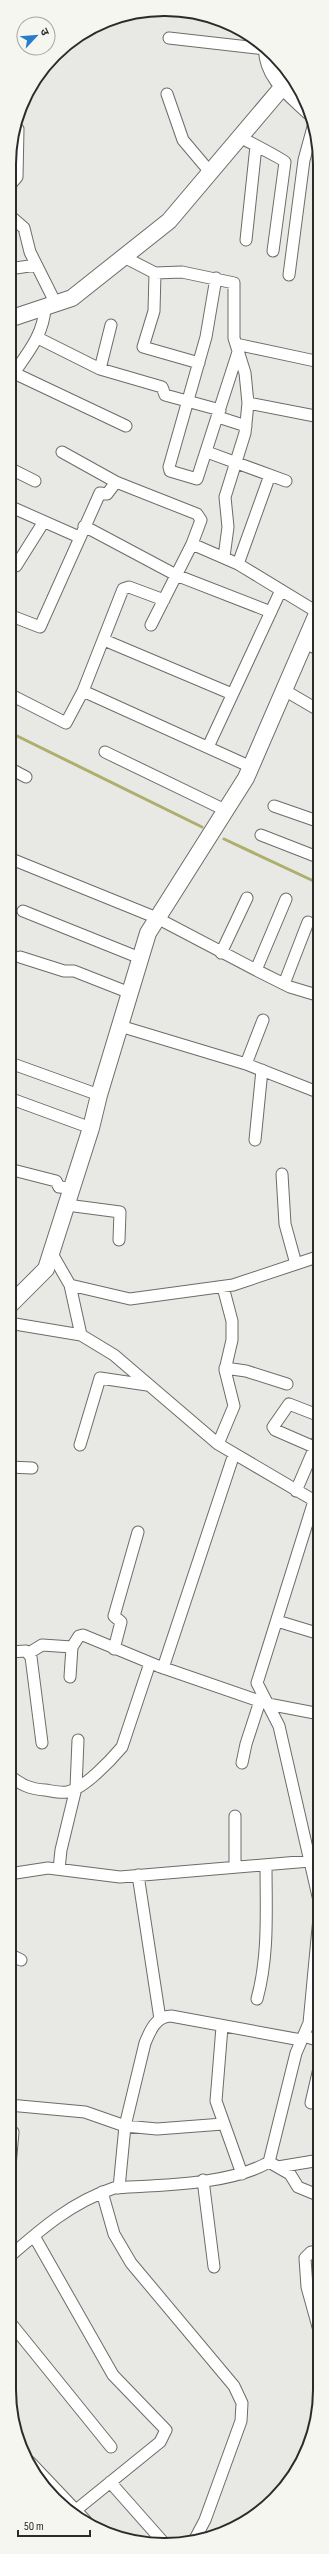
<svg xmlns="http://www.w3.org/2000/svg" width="329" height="2554" font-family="'Sofia Sans Condensed','Noto Sans Devanagari',sans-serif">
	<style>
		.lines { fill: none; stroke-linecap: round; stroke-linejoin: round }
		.stream { stroke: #aeae6d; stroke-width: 3 }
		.street-casing { stroke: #6c6c68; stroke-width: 13 }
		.secondary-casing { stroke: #6c6c68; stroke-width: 18 }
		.street { stroke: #fff; stroke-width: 11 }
		.secondary { stroke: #fff; stroke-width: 16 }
		.rim { fill: none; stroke: #2b2b29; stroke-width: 2 }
	</style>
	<rect width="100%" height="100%" fill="#e8e9e4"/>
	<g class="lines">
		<path class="stream" d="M9,732L202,827
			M224,839L320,884"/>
		<g class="street-casing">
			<path id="street" d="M169,38L266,49
				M167,94L183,140L210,172
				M240,137C247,141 283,159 285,162L273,251
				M9,202L11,184L17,177L18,129
				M9,215L24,228L30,252L56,304
				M246,240L256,146
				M124,257L155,273L182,272L234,283V338L245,373L248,403L245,433L225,497L228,527L224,557
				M9,269L36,265
				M155,273L154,311L143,347L199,363
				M289,275L304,160L313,127
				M216,278L206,337L169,467L170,471L197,479L238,352
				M38,338L100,369L162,387L165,395L220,410
				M236,344L320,362
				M100,369L111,325
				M14,373L126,426
				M9,380C25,356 44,336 45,307
				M248,403L320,417
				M218,417L246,426
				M62,452L116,482L197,514L201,520L192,544L238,564L317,612
				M207,452L286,481
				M9,468L35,481
				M9,506L79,537
				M84,526L176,575L271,612
				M238,564L270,475
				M16,566L43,523
				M9,615L40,627L100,493L107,494L116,482
				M151,625L192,544
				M104,640L232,694
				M304,643L320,650
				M284,690L320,711
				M83,691L251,767
				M9,694L66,723L83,691L123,589L129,587L164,600
				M208,747L281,590
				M105,752L225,810
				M9,768L26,777
				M274,806L320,822
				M261,835L320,858
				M9,858L157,918L256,970L290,987L320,996
				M23,911L140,958
				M221,953L247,898
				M20,957L64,971H74L130,993
				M256,970L286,899
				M284,984L308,922
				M120,1026L246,1064L320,1093
				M13,1064L99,1095
				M246,1064L263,1020
				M9,1098L91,1128
				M255,1140L262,1070
				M9,1169L56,1181L59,1187L72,1188
				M282,1174L285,1224L296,1264
				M67,1205L120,1212L119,1240
				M51,1252L70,1285L81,1335L114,1355L218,1444L320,1504
				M70,1285L130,1299L233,1285L320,1256
				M9,1323L81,1335
				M225,1368L246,1371L287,1384
				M218,1444L234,1406L225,1370L232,1340V1321L223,1287
				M80,1445L100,1378L147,1385
				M314,1447L275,1430L273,1427L289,1404L320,1416
				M9,1467L32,1468
				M296,1491L320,1435
				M314,1501L257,1683L279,1726L320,1905
				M277,1621L320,1634
				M114,1649L121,1622L114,1616L138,1532
				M9,1652L26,1651L31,1657L42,1743
				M29,1653L42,1645L72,1647
				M163,1668L234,1454
				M70,1677L72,1647L79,1636L83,1635L158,1666L268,1704L320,1714
				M242,1763L246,1744L260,1701
				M9,1775C21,1785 30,1789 45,1790C52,1791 60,1793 67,1792C84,1789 111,1760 122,1747L150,1663
				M235,1867V1816
				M59,1869L61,1850L76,1788L78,1740
				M9,1874L48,1868L120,1877L310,1861L320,1864
				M138,1875L160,2019
				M9,1954L21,1960
				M257,1999C269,1955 266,1910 266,1865
				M222,2027L216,2101L242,2174
				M304,2036L320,2041
				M311,2103L320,2064
				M9,2105L85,2112L125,2126L157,2129L223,2124
				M269,2162L290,2174L298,2187L320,2196
				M278,2167L320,2160
				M9,2178L13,2132
				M203,2180L214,2267
				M119,2188L125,2126L145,2043C150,2031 156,2016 171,2016L301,2040
				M102,2192L114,2234L131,2263L234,2386L242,2403L241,2421L205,2520L195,2539
				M34,2236L113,2375L166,2430L160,2442L76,2510
				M9,2257C41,2229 72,2202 114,2188C160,2185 230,2185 269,2162L296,2053L309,2023L320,1907
				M9,2321L111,2447
				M320,2334L307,2287L305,2258L311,2252H320
				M30,2462L86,2521
				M110,2482L164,2543"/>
		</g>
		<g class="secondary-casing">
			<path id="secondary" d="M267,49C267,77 291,94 310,112
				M9,319L72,298L169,221L290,78
				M9,1306L46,1269L91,1128L99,1095L148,933L246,778L320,607"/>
		</g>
		<use href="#street" class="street"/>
		<use href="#secondary" class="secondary"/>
	</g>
	<path d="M0 0H329V2554H0ZM164 16H165A148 148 0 0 1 313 164V2390A148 148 0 0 1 165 2538H164A148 148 0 0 1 16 2390V164A148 148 0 0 1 164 16Z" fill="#f6f6f1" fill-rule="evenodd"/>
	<path class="rim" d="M164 16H165A148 148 0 0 1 313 164V2390A148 148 0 0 1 165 2538H164A148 148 0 0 1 16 2390V164A148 148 0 0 1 164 16Z"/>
	<g transform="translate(36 36) rotate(64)"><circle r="19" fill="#f6f6f1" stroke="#a5a5a1"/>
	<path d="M0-3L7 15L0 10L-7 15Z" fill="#267dcb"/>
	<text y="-6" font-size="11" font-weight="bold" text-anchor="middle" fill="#2b2b29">उ</text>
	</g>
	<path d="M18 2530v6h72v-6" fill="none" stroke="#2b2b29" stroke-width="2"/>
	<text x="24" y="2530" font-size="12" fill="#2b2b29" stroke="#f6f6f1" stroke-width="3" paint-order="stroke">50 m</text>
</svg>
